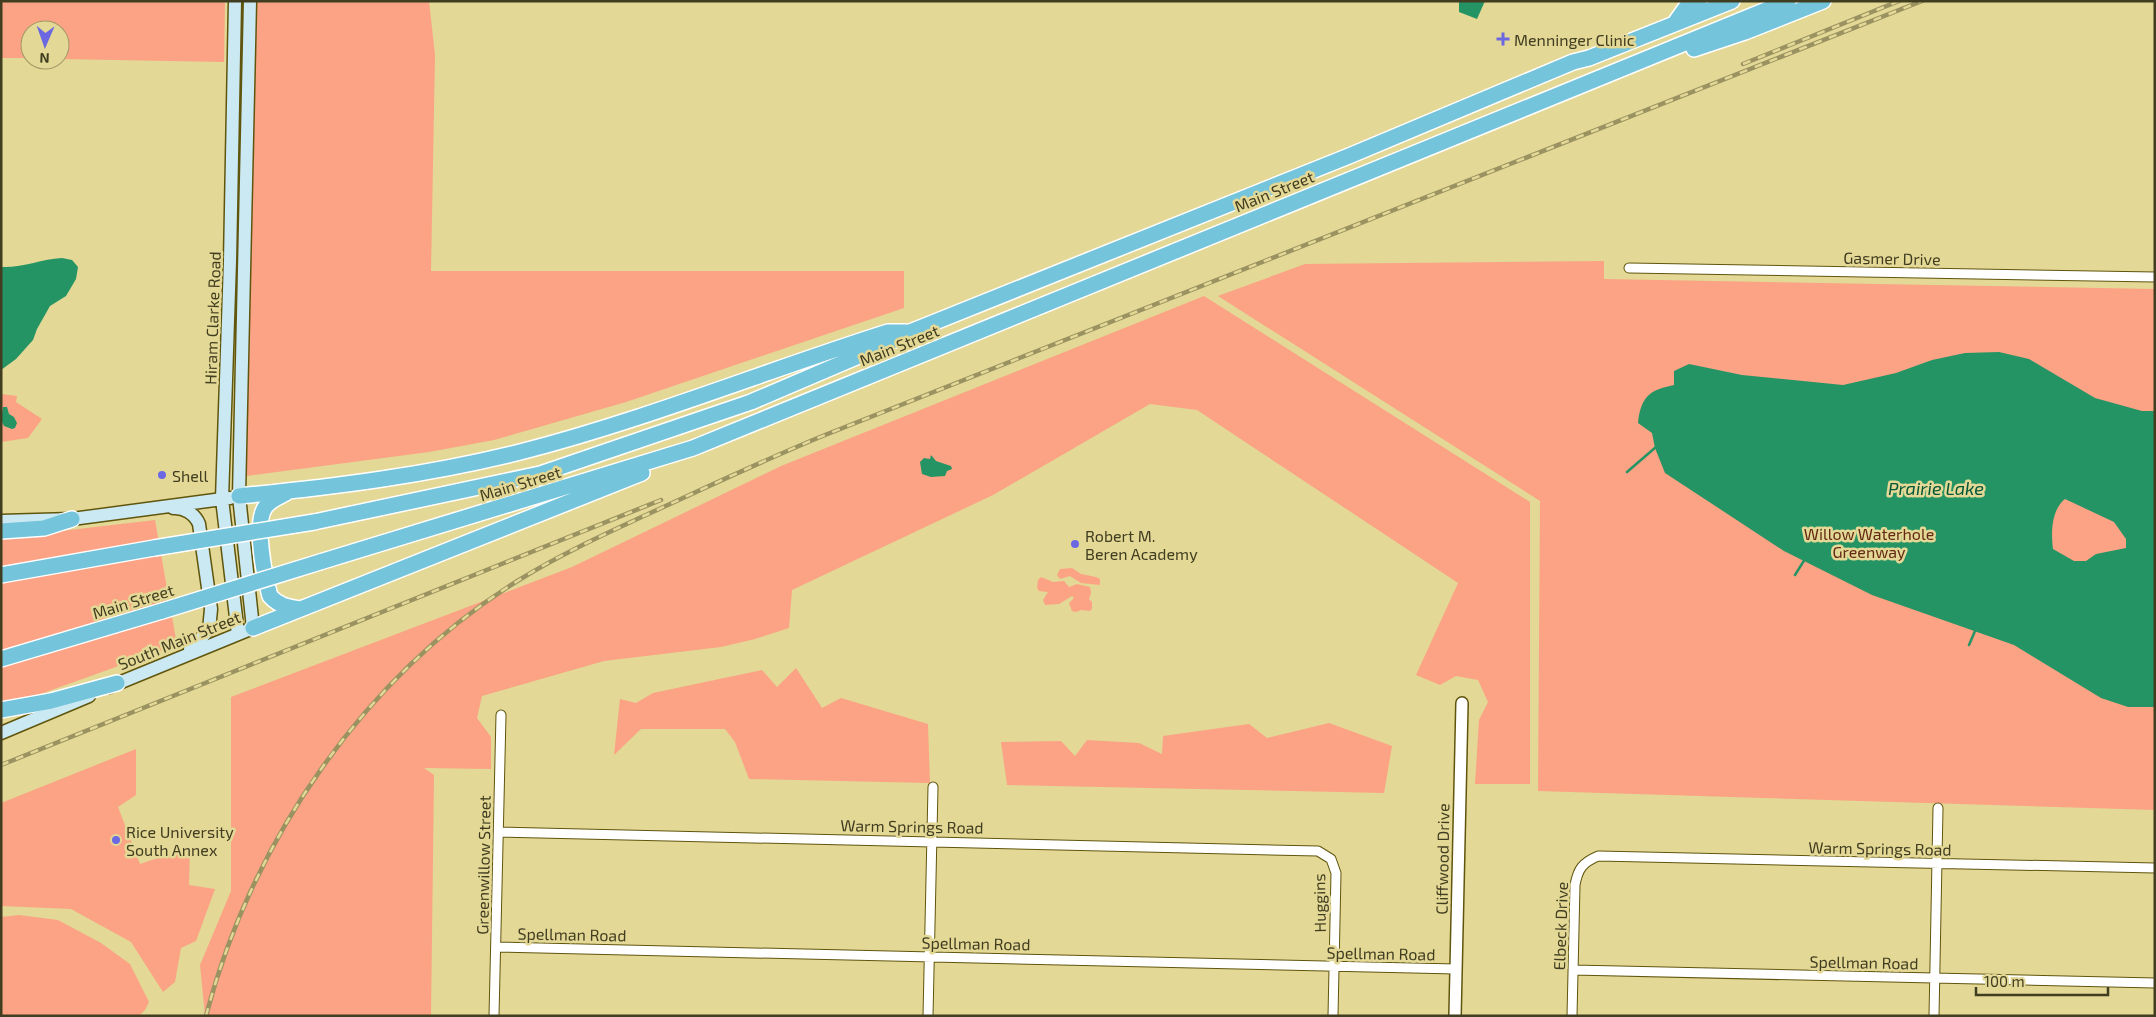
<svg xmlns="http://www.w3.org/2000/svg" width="2156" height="1017" font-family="'Exo 2',sans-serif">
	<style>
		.green { fill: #fba384 }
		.water { fill: #259465; fill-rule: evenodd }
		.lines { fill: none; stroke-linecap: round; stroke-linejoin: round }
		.stream { stroke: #259465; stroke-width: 2.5 }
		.minor-casing { stroke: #60550d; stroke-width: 11 }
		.tertiary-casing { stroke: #60550d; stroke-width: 14 }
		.secondary-casing { stroke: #60550d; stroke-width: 15 }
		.trunk-casing { stroke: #fff; stroke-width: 18 }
		.minor { stroke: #fff; stroke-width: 9 }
		.tertiary { stroke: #fff; stroke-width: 11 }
		.secondary { stroke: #cbe9f2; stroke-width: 12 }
		.trunk { stroke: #74c4db; stroke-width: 15 }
		.rail-casing { stroke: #9a9261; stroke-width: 4.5 }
		.rail { stroke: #e3d895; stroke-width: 2.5; stroke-dasharray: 8; stroke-linecap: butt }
		.trunk-bridge-casing { stroke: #fff; stroke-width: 18; stroke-linecap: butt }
		.trunk-bridge { stroke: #74c4db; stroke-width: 15 }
		.poi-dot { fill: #6b68e2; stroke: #e3d895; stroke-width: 2 }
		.labels { text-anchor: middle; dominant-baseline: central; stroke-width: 5; stroke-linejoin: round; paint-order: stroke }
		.poi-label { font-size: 16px; fill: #413d21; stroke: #e3d895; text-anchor: start }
		.street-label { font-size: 16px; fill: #413d21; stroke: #e3d895 }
		.park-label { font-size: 16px; fill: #632913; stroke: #e3d895 }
		.water-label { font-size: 18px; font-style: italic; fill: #005636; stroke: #e3d895 }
	</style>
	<rect width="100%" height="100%" fill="#e3d895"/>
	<path class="green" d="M1,1H225L224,62L60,59V30H30V58H1Z
		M256,1H429L435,55L431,271H904V308L626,402L494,440L429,452L246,476Z
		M1604,261V279L2155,289V810L1538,791L1540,501L1218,296L1305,264Z
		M1204,296L1530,502V784H1475L1479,720L1488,702L1478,680L1456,676L1440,685L1416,675L1458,583L1197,410L1150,404L993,495L792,590L789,628L755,639L721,647L604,661L482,696L477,718L491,737V769L424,768L434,775L431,1016H205L200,965L231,891V697L572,567L781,466Z
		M1,394L17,396L16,402L42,419L28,438L1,442Z
		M155,520L177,645L21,701L1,705V538Z
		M1072,568L1081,574L1096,577L1100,579V585L1081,583L1070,576L1060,579L1057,575L1060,569Z
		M1041,577L1053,582L1064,581L1069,587L1077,584L1090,587L1091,593L1089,599L1092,602V609L1090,611L1081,610L1076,612L1072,611L1069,603L1074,598L1072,596L1059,604L1045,605L1043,600L1048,592L1039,591L1037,588L1038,580Z
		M796,668L822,708L841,698L928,724L930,783L749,779L735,742L725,729H641L614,755L620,699L636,703L653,693L762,670L777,687Z
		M1329,723L1392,746L1384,793L1007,785L1001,742L1061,741L1075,756L1087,740L1139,743L1162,754L1163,736L1249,724L1267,738Z
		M136,749V795L118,807L140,864L190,847L189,885L215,889L196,941L181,948L175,982L163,992L131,942L71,909L1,906V803Z
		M19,915L58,920L101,943L130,964L149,1002L145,1010L139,1016H1V917Z"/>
	<path class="water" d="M1459,1H1485L1477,19L1459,12Z
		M62,258L72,260L78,267L76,279L66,296L50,306L37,329L33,340L16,359L1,370V267C23,268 41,259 62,258Z
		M1999,352L2029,359L2095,398L2142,411H2155V707H2128L2101,698L2014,645L1872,595L1784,551L1665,473L1655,448L1652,433L1638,423C1641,396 1650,390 1674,385V371L1689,364L1742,375L1843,385L1896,373L1932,360L1965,353ZM2065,499L2114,522L2126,539V548L2096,554L2086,561H2074L2053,549C2051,533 2051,510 2065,499Z
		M3,407H7L9,414L14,417L17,423L15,428L12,429L4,426L1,420Z
		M931,455L936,461L951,466L952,469L947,471L945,476L931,477L922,474L920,462L924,458L930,459Z"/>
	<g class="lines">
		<path class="stream" d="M1627,472L1656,447
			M1795,575L1805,559
			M1969,645L1975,631"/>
		<g class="minor-casing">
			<path id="minor" d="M1629,268L2155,277
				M499,832L1318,851L1331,859L1336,873L1333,1016
				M496,947L1456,969
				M1573,970L2155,983
				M494,1016L501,715
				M928,1016L933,787
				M1572,1016L1575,885C1578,869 1582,863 1598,856L2155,868
				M1934,1016L1938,808"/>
		</g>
		<g class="tertiary-casing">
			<path id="tertiary" d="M1455,1016L1462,703"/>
		</g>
		<g class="secondary-casing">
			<path id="secondary" d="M235,1L230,261L222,499L238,634
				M173,508C184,507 195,514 199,524L211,609L209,630L190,649
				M1,521L72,519L230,498
				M109,687L253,628L239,496L250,1
				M1,733L89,696"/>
		</g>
		<g class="trunk-casing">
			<path id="trunk" d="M1675,23L1687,6L1699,1
				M1694,49L1745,32L1823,1
				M286,493C279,497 271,500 266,506C253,522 265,578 270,596C279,606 288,607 300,609
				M239,496C334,487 428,475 520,452C645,420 765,371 888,332H906
				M314,522L540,474L751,402L882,346L910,332L1349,156L1573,62L1589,58L1732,1
				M1,531L44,528L72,519
				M320,562L693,448L1788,1
				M1,575L154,548
				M253,628L642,473
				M1,659L162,611
				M1,710L51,701L117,683"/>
		</g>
		<use href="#minor" class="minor"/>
		<use href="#tertiary" class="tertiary"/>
		<use href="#secondary" class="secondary"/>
		<use href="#trunk" class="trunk"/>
		<g class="rail-casing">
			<path id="rail" d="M1743,64L1899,1
				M1,765L661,500
				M206,1016C252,841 364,676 519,580C559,555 603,535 646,515C705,488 764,460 825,435L1922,1"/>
		</g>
		<use href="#rail" class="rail"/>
		<g class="trunk-bridge-casing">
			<path id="trunk-bridge" d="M154,548L314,522
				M162,611L320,562"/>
		</g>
		<use href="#trunk-bridge" class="trunk-bridge"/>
	</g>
	<g class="poi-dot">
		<path d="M1500.5 31.5h5v5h5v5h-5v5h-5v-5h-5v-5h5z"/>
		<circle cx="162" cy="475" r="5"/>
		<circle cx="1075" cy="544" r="5"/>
		<circle cx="116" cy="840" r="5"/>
	</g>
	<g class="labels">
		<g class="poi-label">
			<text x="1514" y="39">Menninger Clinic</text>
			<text x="172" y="475">Shell</text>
			<text x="1085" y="535">Robert M.<tspan x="1085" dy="18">Beren Academy</tspan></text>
			<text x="126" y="831">Rice University<tspan x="126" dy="18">South Annex</tspan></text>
		</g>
		<g class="street-label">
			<text transform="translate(1274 191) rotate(-22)">Main Street</text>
			<text transform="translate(1892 258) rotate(1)">Gasmer Drive</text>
			<text transform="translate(212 318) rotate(-88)">Hiram Clarke Road</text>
			<text transform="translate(899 345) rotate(-22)">Main Street</text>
			<text transform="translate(520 483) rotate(-17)">Main Street</text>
			<text transform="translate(133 601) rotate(-17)">Main Street</text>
			<text transform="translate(179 640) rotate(-22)">South Main Street</text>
			<text transform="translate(912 826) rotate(1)">Warm Springs Road</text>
			<text transform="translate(1880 848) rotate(1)">Warm Springs Road</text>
			<text transform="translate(1442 859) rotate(-89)">Cliffwood Drive</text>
			<text transform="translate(483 865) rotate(-89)">Greenwillow Street</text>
			<text transform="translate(1319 903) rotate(-91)">Huggins</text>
			<text transform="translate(1560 926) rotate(-88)">Elbeck Drive</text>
			<text transform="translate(572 934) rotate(1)">Spellman Road</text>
			<text transform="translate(976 943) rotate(1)">Spellman Road</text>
			<text transform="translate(1381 953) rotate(1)">Spellman Road</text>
			<text transform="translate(1864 962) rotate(1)">Spellman Road</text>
		</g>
		<g class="park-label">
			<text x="1869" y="533">Willow Waterhole<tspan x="1869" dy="18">Greenway</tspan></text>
		</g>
		<g class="water-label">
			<text x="1936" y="488">Prairie Lake</text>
		</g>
	</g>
	<rect width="2156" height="1017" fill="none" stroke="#413d21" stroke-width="5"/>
	<g transform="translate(45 45) rotate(182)"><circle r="24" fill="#e3d895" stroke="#a29a67"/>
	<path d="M0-4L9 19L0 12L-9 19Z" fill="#6b68e2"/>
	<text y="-8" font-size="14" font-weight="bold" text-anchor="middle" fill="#413d21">N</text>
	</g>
	<path d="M1976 987v8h132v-8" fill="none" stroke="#413d21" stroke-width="2.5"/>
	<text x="1984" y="987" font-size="15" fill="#413d21" stroke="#e3d895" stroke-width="4" paint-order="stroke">100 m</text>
</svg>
